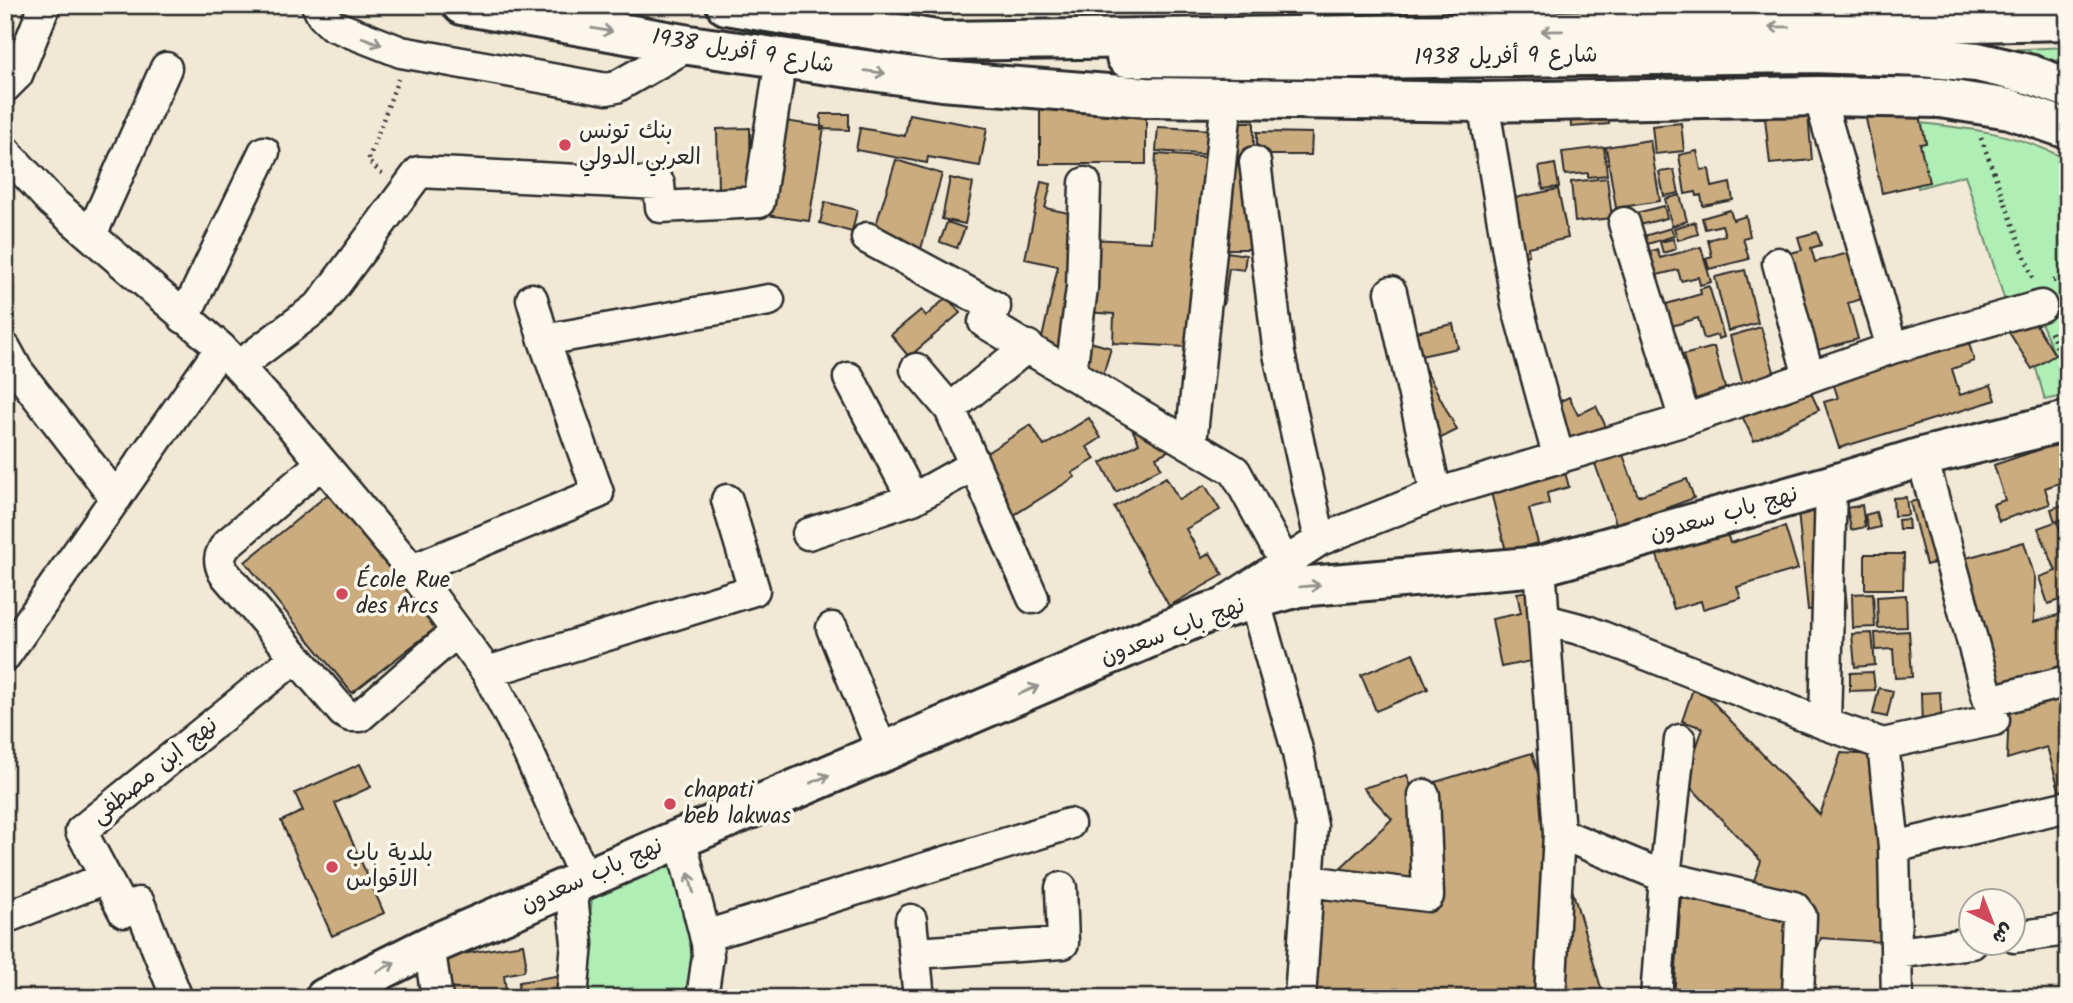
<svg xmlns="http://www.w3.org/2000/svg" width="2073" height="1003" font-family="Kalam,'Playpen Sans Arabic',sans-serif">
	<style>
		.green { fill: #afeeb5; stroke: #6d8c70; stroke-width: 2 }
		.building { fill: #cbac7f; stroke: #2b2b2b; stroke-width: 2 }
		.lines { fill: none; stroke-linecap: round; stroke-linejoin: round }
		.lane-casing { stroke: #2b2b2b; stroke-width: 21 }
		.street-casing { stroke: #2b2b2b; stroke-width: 35 }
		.secondary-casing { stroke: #2b2b2b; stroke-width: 44 }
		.primary-casing { stroke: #2b2b2b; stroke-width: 44 }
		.path { stroke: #2b2b2b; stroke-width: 4.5; stroke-dasharray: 2 5; stroke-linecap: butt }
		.lane { stroke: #fbf7ec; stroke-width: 16 }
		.street { stroke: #fbf7ec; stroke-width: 30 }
		.secondary { stroke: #fbf7ec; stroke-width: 38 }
		.primary { stroke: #fbf7ec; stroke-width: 38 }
		.oneway { stroke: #93918c }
		.poi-dot { fill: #d1495b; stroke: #fbf7ec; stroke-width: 2.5 }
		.labels { text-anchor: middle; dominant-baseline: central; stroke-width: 7; stroke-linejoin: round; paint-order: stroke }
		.street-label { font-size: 23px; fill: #2b2b2b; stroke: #fbf7ec }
		.poi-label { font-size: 23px; fill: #2b2b2b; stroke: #fbf7ec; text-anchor: start }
	</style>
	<rect width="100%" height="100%" fill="#f1e8d6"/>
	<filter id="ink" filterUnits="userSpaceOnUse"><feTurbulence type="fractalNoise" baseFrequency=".0143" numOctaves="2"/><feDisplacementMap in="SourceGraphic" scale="14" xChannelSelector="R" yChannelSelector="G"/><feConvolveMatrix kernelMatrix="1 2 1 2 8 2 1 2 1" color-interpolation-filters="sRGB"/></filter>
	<g filter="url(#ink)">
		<path class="green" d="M2068,47V76L1984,51Z
			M1910,122C1969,128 2014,132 2068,160V395L2045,400L2034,361L2054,353L2040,320L2013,326L1965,175L1918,188Z
			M682,852L701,950L695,998H580L593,890Z"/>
		<path class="building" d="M1915,93L1926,143L1920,144L1929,182L1882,193L1863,105Z
			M1607,105L1609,124L1571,127L1570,108Z
			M1040,107H1146V164H1040Z
			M821,114H849V130L821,129Z
			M909,114L987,128L980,166L928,157L927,163L856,150L860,128L905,136Z
			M1808,114L1812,160L1770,164L1765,118Z
			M773,119L824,127L809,221L759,214Z
			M1222,122H1254L1253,249H1221Z
			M1681,123L1684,151L1655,154L1652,126Z
			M1158,127L1214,130L1213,155L1156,151Z
			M750,128L751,193H718L717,129Z
			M1257,132L1312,133L1311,155H1257Z
			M1650,140L1660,201L1616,208L1606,147Z
			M1604,147L1607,175L1588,177V173L1565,175L1562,152Z
			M1697,151L1701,170L1709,169L1712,187L1730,183L1733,200L1703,206L1701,195L1697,196L1696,192L1685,194L1679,155Z
			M1156,154L1215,158L1204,348L1113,343L1114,314L1086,312L1090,239L1151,242Z
			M896,160L942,174L919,256L871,241Z
			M1555,164L1559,187L1543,189L1539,167Z
			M1674,170L1679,193L1664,196L1659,172Z
			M950,178L973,183L965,224L942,219Z
			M1607,178L1612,218L1575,222L1571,182Z
			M1041,182L1051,184L1045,208L1092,218L1065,348L1041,343L1058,266L1025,259Z
			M1558,189L1568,238L1528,247L1529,255L1517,258L1505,200Z
			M1680,195L1687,221L1672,226L1665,199Z
			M825,202L857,210L852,232L820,223Z
			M1664,206L1667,218L1635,226L1632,214Z
			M1730,210L1733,220L1746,216L1750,236L1743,238L1749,259L1709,269L1706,258L1712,256L1708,240L1725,235L1722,225L1705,229L1702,218Z
			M947,222L965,228L957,248L940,242Z
			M1695,222L1698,234L1678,240L1674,228Z
			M1671,228L1674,236L1644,245L1641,237Z
			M1817,232L1821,245L1811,248L1815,262L1856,251L1868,297L1848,303L1858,339L1814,351L1787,254L1802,250L1798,237Z
			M1673,239L1676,249L1663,253L1660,242Z
			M1701,247L1711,282L1700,285L1698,277L1681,281L1678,270L1653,276L1646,253L1657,249L1660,258Z
			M1215,250L1246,255L1244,270L1229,268L1224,304L1206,301Z
			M1745,270L1758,323L1728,331L1715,277Z
			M1709,286L1724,337L1718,339L1717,335L1704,339L1698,318L1662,329L1656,307L1701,294L1700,289Z
			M947,297L960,313L909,357L891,335L921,310L926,316Z
			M2030,315L2055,355L2032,369L2007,329Z
			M1453,324L1458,348L1402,360L1397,336Z
			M1761,327L1775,375L1743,385L1730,336Z
			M1945,337L1949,349L1969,343L1974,361L1952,369L1960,395L1991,385L1996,400L1839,448L1824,402L1838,398L1830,373Z
			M1080,339L1111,348L1099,388L1068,380Z
			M1714,347L1726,392L1695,400L1683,355Z
			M1423,365L1457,430L1429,444L1395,379Z
			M1806,382L1819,410L1754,441L1741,414Z
			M1569,397L1578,415L1596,406L1609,433L1563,455L1542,410Z
			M1089,418L1101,438L1087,447L1095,459L1072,473L1075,477L1006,520L972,462L1031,425L1044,446Z
			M1155,419L1170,450L1156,457L1161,468L1116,492L1101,463L1139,443L1133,431Z
			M2068,440V480L2045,488L2050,504L1999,521L1993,504L2005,500L1994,465Z
			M1622,452L1638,496L1687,479L1694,498L1617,526L1594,461Z
			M1560,454L1569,487L1547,493L1549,504L1529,509L1538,543L1506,551L1486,473Z
			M1166,477L1179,500L1205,485L1220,510L1186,529L1202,558L1210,553L1223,575L1169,606L1114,507Z
			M332,491L438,626L352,693L245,562Z
			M1943,494L1960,556L1926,565L1910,502Z
			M1906,497L1908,515L1894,516L1893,498Z
			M2068,503V517L2057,521L2068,551V597L2048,604L2039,577L2056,571L2038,528L2055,522L2051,509Z
			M1862,505L1865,527L1851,530L1847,508Z
			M1838,509L1847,607L1808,610L1798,512Z
			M1876,512L1880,527L1868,530L1865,515Z
			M1908,519L1909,529H1899L1898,520Z
			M1724,524L1730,543L1785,527L1798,569L1737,587L1741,598L1703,609L1701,601L1674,609L1654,546Z
			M2024,542L2035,578L2034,622L2068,612V679L1991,697L1959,560Z
			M1865,554H1904L1903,589H1865Z
			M1538,589L1551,657L1501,667L1492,619L1521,613L1517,593Z
			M1873,593L1875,627L1853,628L1852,594Z
			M1906,595L1907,627L1878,628L1877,597Z
			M1909,631L1912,677L1895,678L1893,649L1876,650L1875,633Z
			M1872,633L1875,665L1855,667L1852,634Z
			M1413,653L1428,689L1376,711L1361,675Z
			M1873,672L1875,690L1850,691V673Z
			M1695,683L1820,815L1841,753L1893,756L1882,942L1821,938L1800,998H1674L1682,879L1753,883L1761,861L1685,781L1703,728L1682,721Z
			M1879,688L1893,691L1887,717L1873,714Z
			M2068,691V790L2060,793L2047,747L2007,759L2009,707Z
			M1940,692L1942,726L1922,727L1921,693Z
			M1532,753L1604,998H1306L1313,894L1392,819L1363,788L1407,775L1412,789Z
			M360,764L371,787L335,803L384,913L332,936L281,821L303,811L295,793Z
			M523,944L526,962L524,971L504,975L507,998H439L432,959Z
			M586,971L580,998H516L519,982Z"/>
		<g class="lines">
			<g class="lane-casing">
				<path id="lane" d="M1307,36L1308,5"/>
			</g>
			<g class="street-casing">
				<path id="street" d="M317,5L322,15L332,25L401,52L607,89L616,87L689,45
					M5,87L17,75L45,5
					M1819,96L1892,348
					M1483,102L1517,305L1559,459
					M5,151L51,201L221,348L284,417L412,570L487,672L523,741L586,880
					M1255,162L1279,354L1320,540
					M1624,223L1685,420
					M91,235L166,68
					M867,238L995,307L984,322L1235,471L1285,563
					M1778,263L1809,377
					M1391,292L1436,494
					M184,318L264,152
					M544,340L769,300
					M5,348L17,370L116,498
					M239,366L320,305L419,172L659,184L661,207L759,202L781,59
					M916,369L950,409L1033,598
					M1071,372L1082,288L1085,183
					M849,378L913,499
					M950,409L1028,346
					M1191,443L1227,98
					M322,463L227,544C219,555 218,561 224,573L343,712L350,716H360L457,631
					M808,534L913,499L974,465
					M1540,566L1559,833L1550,998
					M412,570L598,493L544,340L532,299
					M1229,599L1320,540L1436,494L1685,420L1892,348L2041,306
					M1254,599L1298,753L1312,826L1300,998
					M1545,620L1587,631L1825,724L1883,744L1894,847L1897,998
					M832,628L883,753
					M5,656L221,348
					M487,672L754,590L727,500
					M1990,701L2068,681
					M1825,724L1831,485
					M1883,744L1994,720L1922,457
					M1559,833L1665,877L1794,907L1801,916L1798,998
					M680,838L707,943L708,956L702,998
					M1894,847L2068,806
					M1308,881L1428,896L1424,795
					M571,886L577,943L572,998
					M5,918L106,878
					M911,920L919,998
					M705,936L1069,824
					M2014,937L2068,930
					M429,946L437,998
					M916,953L1063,943L1061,888
					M1897,953L1972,943
					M177,998L139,903L124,912L81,831L296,657
					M1656,998L1665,877L1680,740"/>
			</g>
			<g class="secondary-casing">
				<path id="secondary" d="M1126,57L1354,59L1812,53L1921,57L1977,62L2032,75L2068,88
					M325,998L429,946L1205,614L1298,587L1540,566L1831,485L1922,457L2068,421"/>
			</g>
			<g class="primary-casing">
				<path id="primary" d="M462,5L689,45L942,81L1146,97L1227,98L1483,102L1819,96L1940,98L2010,109L2068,129
					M726,5L942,41L1361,35L2068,20"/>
			</g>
			<path class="path" d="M1981,138L2034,281
				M382,174L368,161L398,79
				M2053,281L2068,278
				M2051,332L2068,378"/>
			<use href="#lane" class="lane"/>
			<use href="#street" class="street"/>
			<use href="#secondary" class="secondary"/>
			<use href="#primary" class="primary"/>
		</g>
		<defs><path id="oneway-shaft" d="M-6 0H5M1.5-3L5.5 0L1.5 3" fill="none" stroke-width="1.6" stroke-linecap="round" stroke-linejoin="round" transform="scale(1.75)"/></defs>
		<g class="oneway">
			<use href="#oneway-shaft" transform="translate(1779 27) rotate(179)"/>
			<use href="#oneway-shaft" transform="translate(602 30) rotate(10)"/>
			<use href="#oneway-shaft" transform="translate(1552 31) rotate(179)"/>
			<use href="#oneway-shaft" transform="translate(372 41) rotate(21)"/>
			<use href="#oneway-shaft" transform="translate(875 72) rotate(8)"/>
			<use href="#oneway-shaft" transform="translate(1310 586) rotate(-5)"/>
			<use href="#oneway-shaft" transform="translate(1029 690) rotate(-23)"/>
			<use href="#oneway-shaft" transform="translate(820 779) rotate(-23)"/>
			<use href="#oneway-shaft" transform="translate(691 883) rotate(-104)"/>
			<use href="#oneway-shaft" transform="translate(386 967) rotate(-27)"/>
		</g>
	</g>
	<g class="poi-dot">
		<circle cx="565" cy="145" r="7"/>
		<circle cx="342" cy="594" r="7"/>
		<circle cx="670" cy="804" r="7"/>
		<circle cx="332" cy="867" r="7"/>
	</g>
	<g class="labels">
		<g class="street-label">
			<text transform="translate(743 52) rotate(9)">شارع 9 أفريل 1938</text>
			<text transform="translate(1506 57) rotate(-1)">شارع 9 أفريل 1938</text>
			<text transform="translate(1724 515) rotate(-16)">نهج باب سعدون</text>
			<text transform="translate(1173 632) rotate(-21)">نهج باب سعدون</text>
			<text transform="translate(155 771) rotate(-39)">نهج ابن مصطفى</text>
			<text transform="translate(592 876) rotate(-24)">نهج باب سعدون</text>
		</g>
		<g class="poi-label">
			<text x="579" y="132">بنك تونس<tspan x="579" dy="26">العربي الدولي</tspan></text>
			<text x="356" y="581">École Rue<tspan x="356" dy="26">des Arcs</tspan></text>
			<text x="684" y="791">chapati<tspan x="684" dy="26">beb lakwas</tspan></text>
			<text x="346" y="854">بلدية باب<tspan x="346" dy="26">الاقواس</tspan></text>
		</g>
	</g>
	<rect width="2073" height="1003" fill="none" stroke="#fbf7ec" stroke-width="28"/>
	<rect x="14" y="14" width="2045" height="975" fill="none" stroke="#2b2b2b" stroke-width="2.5" filter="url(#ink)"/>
	<g transform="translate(1992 922) rotate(137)"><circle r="33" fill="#fbf7ec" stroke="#a8a59f" stroke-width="2"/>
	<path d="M0-5L12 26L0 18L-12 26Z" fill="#d1495b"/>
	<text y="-10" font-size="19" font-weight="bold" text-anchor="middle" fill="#2b2b2b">ش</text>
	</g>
</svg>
